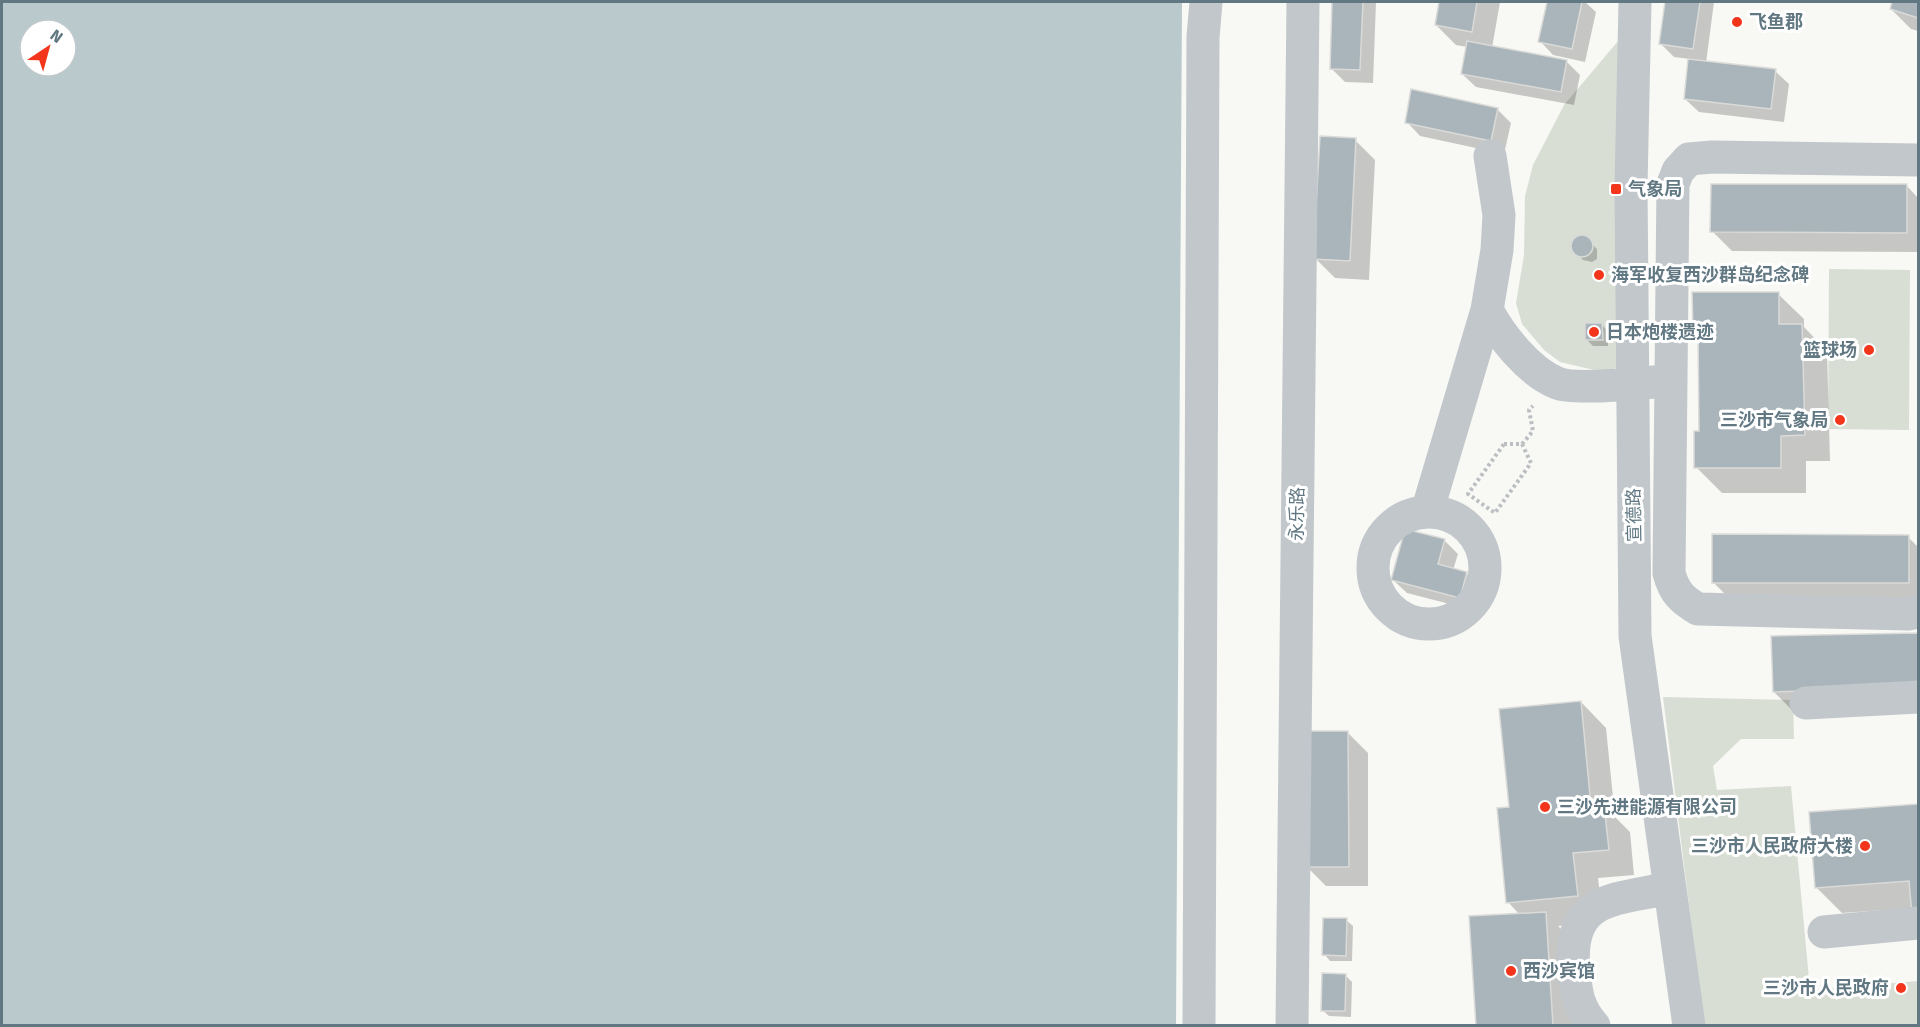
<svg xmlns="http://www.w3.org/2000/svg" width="1920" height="1027" font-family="'Fira Sans','Noto Sans SC',sans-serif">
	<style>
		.green { fill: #d9ded4 }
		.water { fill: #b9c9cc; fill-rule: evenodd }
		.shadow { fill: #0003 }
		.building { fill: #a9b5ba; stroke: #dadad8; stroke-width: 1.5 }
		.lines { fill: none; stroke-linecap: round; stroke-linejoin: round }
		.path { stroke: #bbbfc2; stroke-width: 4; stroke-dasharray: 3 3; stroke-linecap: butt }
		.minor { stroke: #c1c7ca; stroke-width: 33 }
		.poi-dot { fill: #f2351b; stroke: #fff; stroke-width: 2 }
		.labels { text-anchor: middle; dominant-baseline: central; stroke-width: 6; stroke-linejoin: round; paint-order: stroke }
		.poi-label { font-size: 18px; font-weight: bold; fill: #617883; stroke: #fff; text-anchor: start }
		.street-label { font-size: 18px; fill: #617883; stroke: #fff }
	</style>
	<rect width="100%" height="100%" fill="#f8f8f5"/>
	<path class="green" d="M1635,21L1632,366L1598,371L1560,362L1544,350L1522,324L1516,303L1524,255L1525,196L1533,165L1564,105Z
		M1829,269L1910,270L1909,430L1828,429Z
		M1663,697L1793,700L1794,739H1741L1713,766L1717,790L1791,786L1810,990L1918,981V1025H1704Z"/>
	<path class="water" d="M2,2H1182L1176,1025H2ZM30,30H66V66H30Z"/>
	<path class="shadow" d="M1334,2H1376L1373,83L1345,82L1332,69Z
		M1440,2H1500L1492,48L1566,61L1580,75L1574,105L1476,87L1462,74L1467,47L1456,45L1436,25Z
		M1549,2H1585L1596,12L1585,62L1553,55L1540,41Z
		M1667,2H1714L1706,63L1775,71L1789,84L1784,122L1699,112L1685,99L1690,59L1674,57L1661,44Z
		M1894,2H1918V31L1911,29L1891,9Z
		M1497,109L1511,123L1504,154L1420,136L1407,122Z
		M1355,140L1375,160L1369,280L1335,278L1315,258Z
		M1907,186L1918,198V252L1732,251L1712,231Z
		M1580,237L1586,238L1597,249V259L1592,262L1583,260L1573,249V243Z
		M1778,294L1804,319V327L1827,351L1830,461H1806V493H1722L1696,467L1701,433L1700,335L1694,330Z
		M1602,325L1608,331V346H1593L1587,340Z
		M1908,537L1918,547V602H1733L1713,582Z
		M1444,540L1458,554L1453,570L1466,573L1479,586L1473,610L1407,593L1393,580Z
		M1918,634V708L1794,712L1774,692L1773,638Z
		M1581,702L1606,728L1615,817L1630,832L1634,875L1598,878L1603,921L1558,926L1580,948L1585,1026H1478L1520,915L1508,902L1511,808Z
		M1348,733L1368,753V886H1326L1306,866Z
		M1918,805V919L1913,908L1842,913L1816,887L1811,813Z
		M1346,920L1353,926L1352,961H1330L1324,954Z
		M1346,976L1352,982L1351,1017L1329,1016L1322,1010Z"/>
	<path class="building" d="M1332,2H1363L1360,70L1330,69Z
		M1439,2H1477L1472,32L1435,25Z
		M1547,2H1582L1572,49L1538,42Z
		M1665,2H1700L1693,49L1659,44Z
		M1892,2H1918V18L1890,9Z
		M1467,41L1567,60L1561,92L1461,74Z
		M1688,59L1776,69L1771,109L1684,99Z
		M1411,89L1498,108L1491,141L1405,123Z
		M1320,136L1356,138L1350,261L1313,259Z
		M1711,184H1907V233L1710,232Z
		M1571 246a11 11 0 1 1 22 0a11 11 0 1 1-22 0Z
		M1692,292H1779V324H1802L1805,435L1781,436V468H1694V431H1699L1698,330H1693Z
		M1585,323H1602L1603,340H1585Z
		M1405,529L1445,539L1438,564L1467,572L1460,598L1391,580Z
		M1712,534L1909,535V583H1712Z
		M1918,633V688L1773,692L1771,636Z
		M1581,701L1591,806L1604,805L1609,850L1573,853L1578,896L1506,903L1497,808L1509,807L1499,709Z
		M1304,731H1348L1349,867H1305Z
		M1918,804V914L1912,915L1909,881L1815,888L1809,812Z
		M1546,912L1553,1026H1476L1469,916Z
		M1323,918H1347L1346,956L1322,955Z
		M1322,973L1346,974L1345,1011H1321Z"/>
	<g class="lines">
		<path class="path" d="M1504,444H1522L1531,463L1495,513L1468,494Z
			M1522,444L1533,431L1529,410L1533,406"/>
		<path class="minor" d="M1635,2L1631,186L1635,636L1689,1026
			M1918,160L1712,157L1689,159L1678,171L1673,184L1669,573C1674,592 1682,600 1698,609L1908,614L1918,612
			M1487,310C1501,336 1528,371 1557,383C1574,390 1634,384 1654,382
			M1427,512L1487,310L1497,250L1499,215L1490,156
			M1373 568a56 56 0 1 1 112 0a56 56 0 1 1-112 0Z
			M1806,703L1918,697
			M1824,932L1918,923
			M1199,1026L1203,37L1206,2
			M1292,1026L1303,2
			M1594,1026C1578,1008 1576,993 1574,970C1567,897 1613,900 1670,888"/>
	</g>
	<g class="poi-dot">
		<circle cx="1737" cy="22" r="6"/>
		<rect x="1610" y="183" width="12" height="12" rx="3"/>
		<circle cx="1599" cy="275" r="6"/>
		<circle cx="1594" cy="332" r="6"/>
		<circle cx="1869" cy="350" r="6"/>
		<circle cx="1840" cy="420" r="6"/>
		<circle cx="1545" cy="807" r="6"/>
		<circle cx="1865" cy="846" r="6"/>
		<circle cx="1511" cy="971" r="6"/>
		<circle cx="1901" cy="988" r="6"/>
	</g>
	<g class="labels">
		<g class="poi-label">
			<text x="1749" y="22">飞鱼郡</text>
			<text x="1628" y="189">气象局</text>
			<text x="1611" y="275">海军收复西沙群岛纪念碑</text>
			<text x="1606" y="332">日本炮楼遗迹</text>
			<text x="1857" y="350" text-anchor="end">篮球场</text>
			<text x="1828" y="420" text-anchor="end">三沙市气象局</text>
			<text x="1557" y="807">三沙先进能源有限公司</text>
			<text x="1853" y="846" text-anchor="end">三沙市人民政府大楼</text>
			<text x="1523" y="971">西沙宾馆</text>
			<text x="1889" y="988" text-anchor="end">三沙市人民政府</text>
		</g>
		<g class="street-label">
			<text transform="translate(1297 514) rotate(-89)">永乐路</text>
			<text transform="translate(1634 515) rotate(-91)">宣德路</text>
		</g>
	</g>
	<rect width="1920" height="1027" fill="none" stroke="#617883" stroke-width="6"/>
	<g transform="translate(48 48) rotate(36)"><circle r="28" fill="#ffffff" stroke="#c0c9cd" stroke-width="1.5"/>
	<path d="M0-4.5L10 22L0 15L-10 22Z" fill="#f2351b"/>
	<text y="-9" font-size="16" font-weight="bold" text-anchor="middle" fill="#617883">N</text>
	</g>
</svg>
